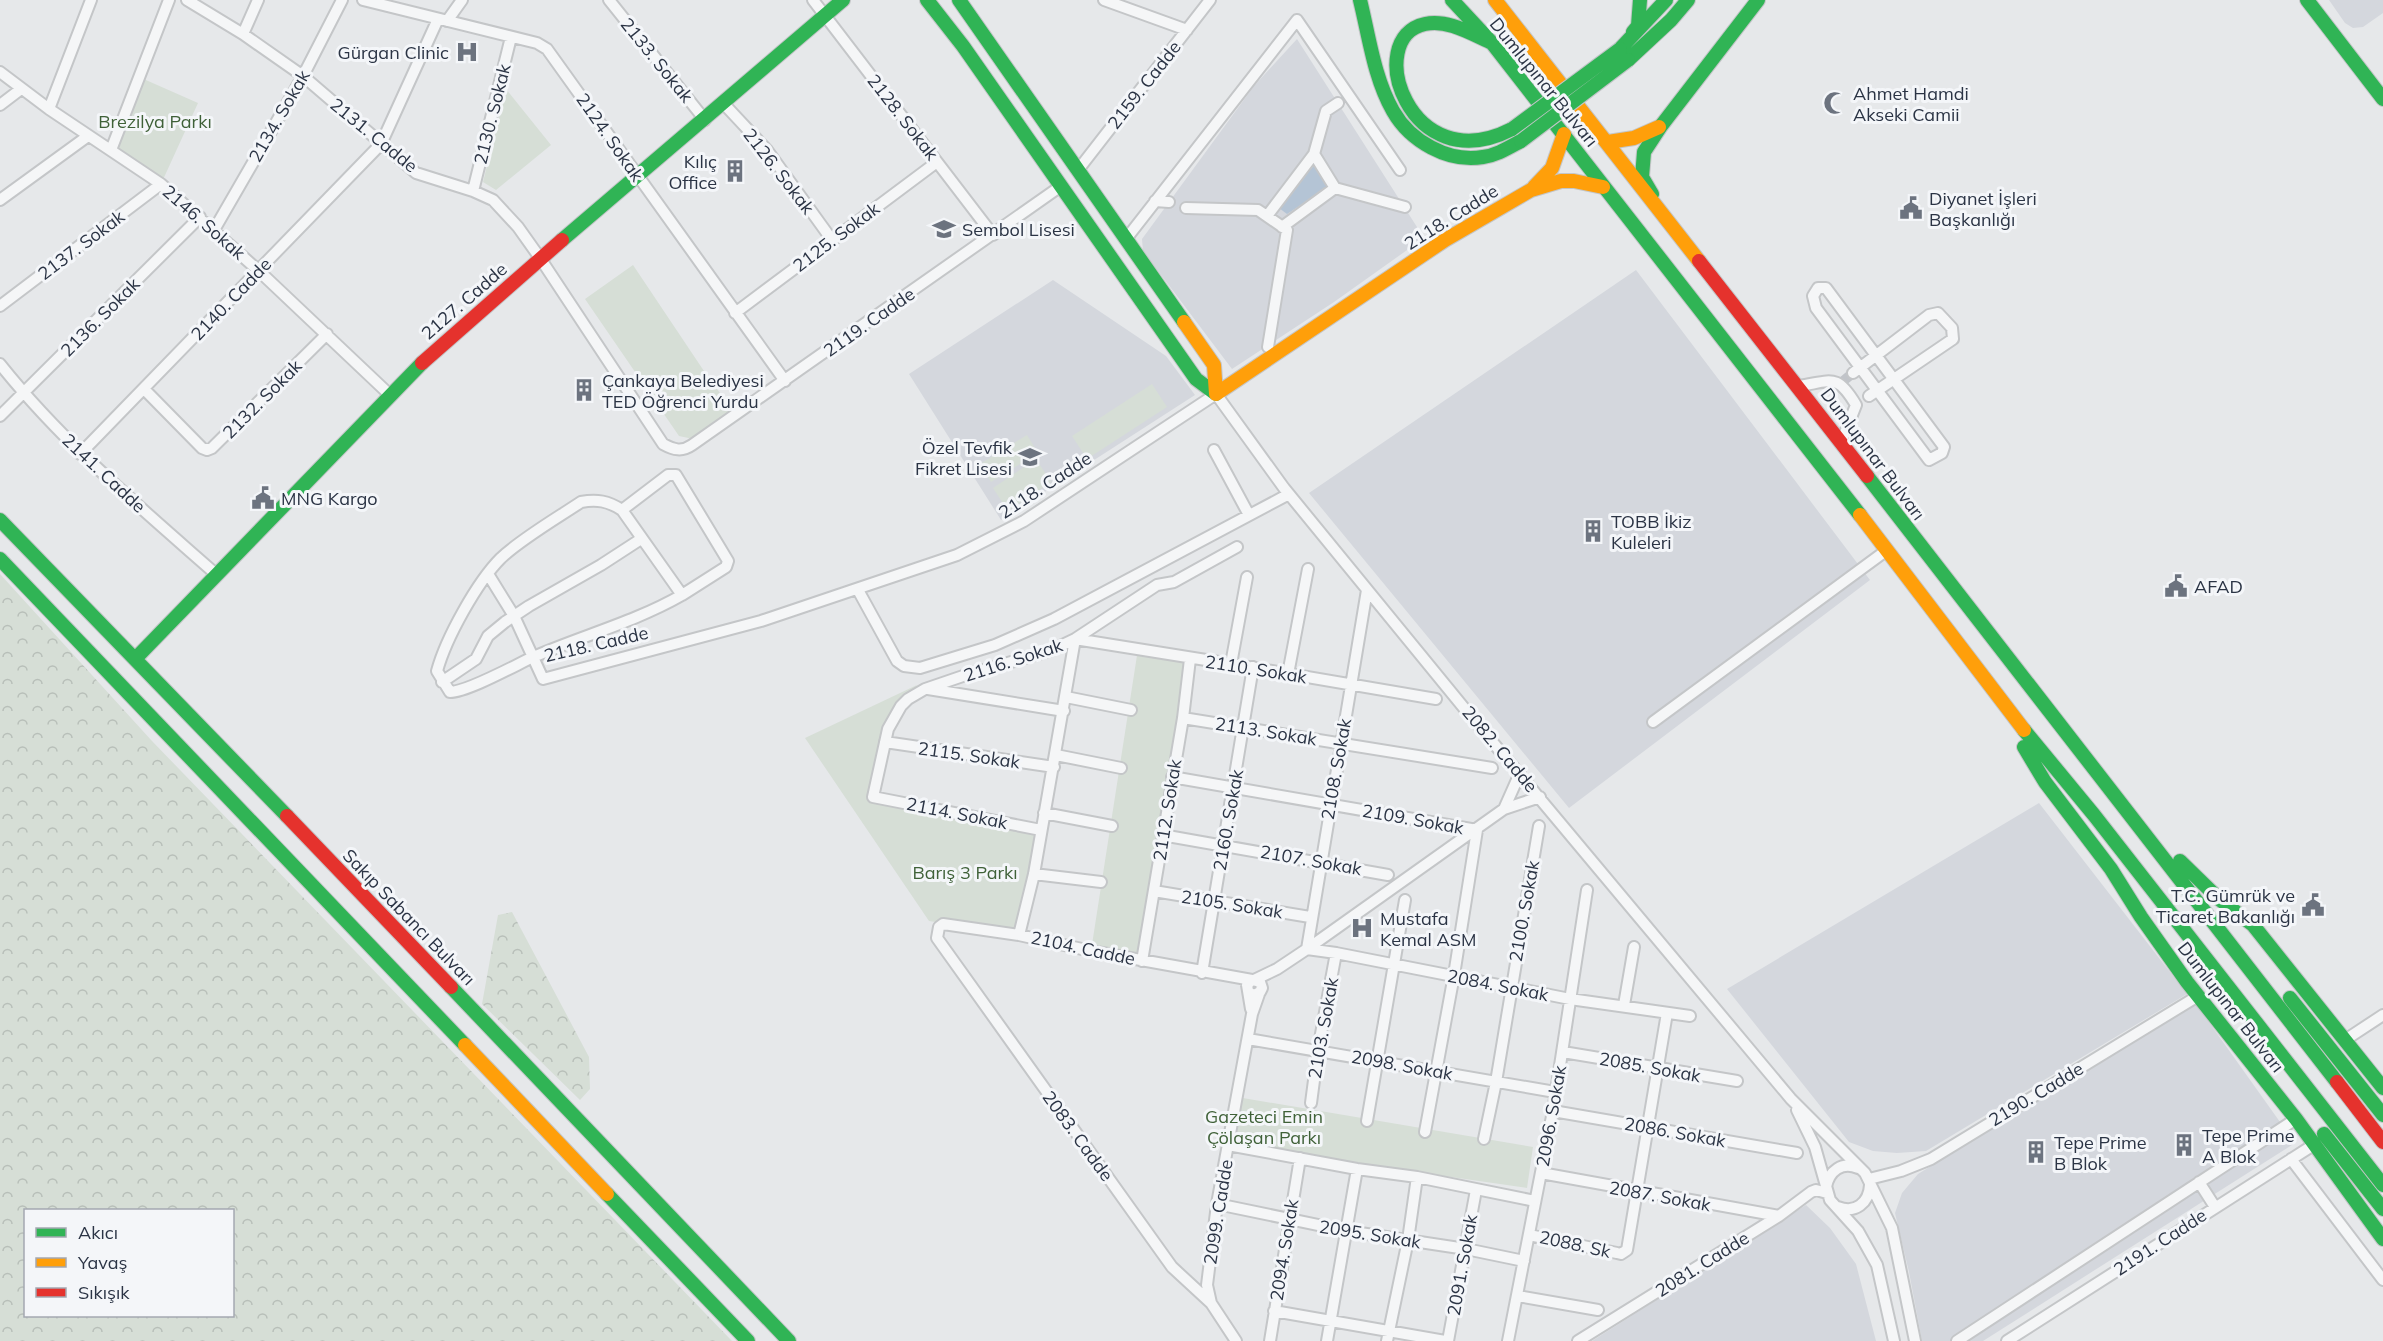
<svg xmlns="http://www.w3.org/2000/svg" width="2383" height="1341" font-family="Mulish,sans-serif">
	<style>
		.built { fill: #d4d7dd }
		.forest { fill: url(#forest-crowns); fill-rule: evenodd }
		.park { fill: #d6ded6 }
		.water { fill: #b4c4d5 }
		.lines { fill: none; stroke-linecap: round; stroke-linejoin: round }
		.street-tunnel { stroke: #c1c4c9; stroke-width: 10; stroke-dasharray: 10 5; stroke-linecap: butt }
		.street-casing { stroke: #c4c6c8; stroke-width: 14 }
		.fast-casing { stroke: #c4c6c8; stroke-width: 16 }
		.slow-casing { stroke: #c4c6c8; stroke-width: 16 }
		.jam-casing { stroke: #c4c6c8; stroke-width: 16 }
		.street { stroke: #f5f6f7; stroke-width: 10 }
		.fast { stroke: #30b455; stroke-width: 14 }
		.slow { stroke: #ff9f0a; stroke-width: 14 }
		.jam { stroke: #e5322d; stroke-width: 14 }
		.fast-bridge-casing { stroke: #c2c5c8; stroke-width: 16; stroke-linecap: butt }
		.fast-bridge { stroke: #30b455; stroke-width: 14 }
		.labels { text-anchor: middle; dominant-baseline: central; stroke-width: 6; stroke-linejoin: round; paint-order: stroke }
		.poi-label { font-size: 18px; fill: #2b3445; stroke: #f4f6f9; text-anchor: start }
		.street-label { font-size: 18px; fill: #2b3445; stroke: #f4f6f9 }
		.park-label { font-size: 18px; fill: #3f6138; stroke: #f4f6f9 }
	</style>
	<defs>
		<pattern id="forest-crowns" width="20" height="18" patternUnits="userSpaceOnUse" patternTransform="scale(1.5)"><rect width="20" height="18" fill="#d6ded6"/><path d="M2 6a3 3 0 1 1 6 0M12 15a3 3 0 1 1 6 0" fill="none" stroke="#b8bfb9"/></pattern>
	</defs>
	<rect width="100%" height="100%" fill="#e6e8ea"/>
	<path class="built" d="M2329,0H2383V13L2363,27L2353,28L2345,23Z
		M1297,39L1424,238L1334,302L1232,369L1143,251L1142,239L1254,86Z
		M1636,270L1870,580L1569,808L1309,493Z
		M1053,280L1166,356L1195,395L1001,520L909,374Z
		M2039,803L2187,994L1926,1151L1897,1153L1873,1151L1849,1142L1727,989Z
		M2196,1004L2295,1143L1983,1341H1922L1909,1272L1895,1213L1902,1193L1918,1174Z
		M1806,1205L1830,1228L1856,1264L1876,1341H1592Z"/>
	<path class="forest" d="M0,574L152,741L732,1341H0ZM232,1210V1316H26V1210Z
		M512,912L589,1057L590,1089L580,1100L482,1004L498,915Z"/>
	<path class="park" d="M139,77L198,103L161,184L111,150Z
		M506,89L551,145L496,190L483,182Z
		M633,265L708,377L735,413L698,440L679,436L585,299Z
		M1152,384L1167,407L1087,459L1072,436Z
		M1027,435L1038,453L991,482L980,464Z
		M1036,459L1051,482L1008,511L993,488Z
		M1138,649L1190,659L1142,961L1091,951Z
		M917,685L901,706L888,729L873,797L1041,830L1019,935L929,921L805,738Z
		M1237,1097L1533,1147L1527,1188L1228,1145Z"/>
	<path class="water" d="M1315,164L1328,187L1287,214L1279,208Z"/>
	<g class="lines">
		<path class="street-tunnel" d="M1842,382L1853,373"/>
		<g class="street-casing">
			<path id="street" d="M187,0L243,34L303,76L416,173L473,191L493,200L518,227L540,258L663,444C674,450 682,452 692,445L1061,186
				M363,0L537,43L547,49L785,381
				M609,0L705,120
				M813,0L993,235
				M1104,0L1187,30
				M447,21L462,0
				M243,34L258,0
				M0,72L49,109L161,184L259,271L390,395
				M724,104L767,150L832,240
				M0,105L21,89
				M49,109L91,0
				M111,150L169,0
				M1314,154L1335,188
				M1078,170L1210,0
				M473,191L511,37
				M0,200L88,136
				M1155,201L1169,202
				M1186,208L1258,210L1287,230L1268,347
				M1267,216L1314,154L1326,111L1338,103
				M1282,227L1335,188L1405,207
				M214,230L303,76L342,0
				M1126,239L1297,20L1400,170
				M1818,288H1826L1944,447L1942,453L1929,460L1816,308L1813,296Z
				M0,306L161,184
				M735,313L937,162
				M0,364C63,443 141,508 217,575
				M1853,373L1929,315L1938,313L1952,328L1953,339L1869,396
				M1799,386C1832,381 1837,373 1856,405L1841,443
				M144,389L202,448L207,450L212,448L327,334
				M0,416L200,217
				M1214,450L1249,515
				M80,454L381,144L438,19
				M668,475H676L728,561L726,567L682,595L622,510Z
				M622,510C608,501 597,499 581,502C557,518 521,539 501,558C477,582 446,638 437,671L450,692C467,692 514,666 531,658C581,636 635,622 682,595
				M488,574L514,616L543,679L761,621L957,555L1024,521L1216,394L1284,488L1464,708L1791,1099L1865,1173L1892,1228L1915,1341
				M858,590L897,661L904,666L920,668L995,645L1054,619L1289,494
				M1367,590L1307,949L1336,953L1570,999L1690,1016
				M1231,664L1247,577
				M1288,674L1308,569
				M442,682L476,659L488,636L505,622L529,606L601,565L641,539
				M928,689L1064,711
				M1066,697L1131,710
				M1183,718L1492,768
				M1653,722L1887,550
				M885,742L1054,767
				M1056,755L1121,768
				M1172,777L1477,830L1454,975L1425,1132
				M1504,809L1520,773
				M1044,813L1112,826
				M1041,830L873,797L888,729L901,706L908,699L925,689L963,676L1052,650L1075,639L1157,585L1174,582L1237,547
				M1162,835L1388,875
				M1034,874L1101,882
				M1154,891L1310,917
				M1019,935L1034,874L1075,639L1231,664L1436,699
				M1142,961L1183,718L1190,659
				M1202,973L1253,667
				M1254,980L1277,969L1307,949L1504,809L1540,797
				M1250,993L1254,995L1260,992L1262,988L1260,982L1252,980L1247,985L1251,1009
				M1624,1005L1634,947
				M1248,1039L1555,1092
				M2345,1040L2383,1015
				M1563,1052L1737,1081
				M1311,1103L1318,1050L1336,953
				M1797,1110L1815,1147L1830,1200L1858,1231L1877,1265L1894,1341
				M1553,1111L1797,1153
				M1367,1121L1405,900
				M1484,1139L1496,1082L1539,826
				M1228,1145L1357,1169L1417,1177L1535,1201
				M2291,1159L2383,1280
				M1541,1173L1779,1216
				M1869,1179L1901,1171L1931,1159L2198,996
				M2199,1182L2215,1207
				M1826,1187C1829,1171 1842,1161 1858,1168
				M1217,1204L1347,1231L1466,1249L1524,1261
				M1838,1207C1855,1214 1869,1203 1870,1185
				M1529,1235L1617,1253L1621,1254L1627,1250L1667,1013
				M1518,1296L1598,1310
				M1211,1303L1207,1285L1217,1204L1252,1014L1259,994
				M1274,1311L1445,1341
				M1236,1341L1211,1303L1172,1267L937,938L939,927L943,924L1019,935L1091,951L1252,980
				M1270,1341L1300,1158
				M1327,1341L1357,1169
				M1387,1341L1408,1240L1417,1177
				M1448,1341L1476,1190
				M1508,1341L1553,1111L1587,890
				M1578,1341L1779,1216L1811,1192L1816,1190L1827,1193
				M1957,1341L2296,1119
				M2007,1341L2315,1144"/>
		</g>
		<g class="fast-casing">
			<path id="fast" d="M927,0L963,46L1196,379L1216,394
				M959,0L1184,322
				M1360,0C1369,36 1374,78 1393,111C1410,141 1448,163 1483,157C1497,155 1508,148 1521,141
				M1452,0L1492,43L1860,515
				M2307,0L2383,99
				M1633,32L1638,26L1640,0
				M1490,42C1470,33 1447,19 1425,24C1362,37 1409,182 1512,129
				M1620,49L1666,0
				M1628,60L1671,20L1688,0
				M1652,194L1642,177L1644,152L1661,126L1758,0
				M562,240L843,0
				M1867,476L2337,1082
				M0,520L287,816
				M0,559L465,1045
				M136,658L422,363
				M2024,730L2094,815L2383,1185
				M2024,747L2045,782L2111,869L2141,917L2187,982L2296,1119L2383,1239
				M2180,861L2219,899L2253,925L2383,1088
				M451,987L789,1341
				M2290,998L2383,1115
				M2324,1134L2383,1209
				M607,1194L748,1341"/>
		</g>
		<g class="slow-casing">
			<path id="slow" d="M1495,0L1699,261
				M1608,142L1634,138L1659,127
				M1534,187L1552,168L1564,134
				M1184,322L1214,365L1216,394
				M1216,394L1445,240L1531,190L1561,181H1574L1603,187
				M1860,515L2024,730
				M465,1045L607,1194"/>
		</g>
		<g class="jam-casing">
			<path id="jam" d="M1699,261L1867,476
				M422,363L562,240
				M287,816L451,987
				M2337,1082L2383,1142"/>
		</g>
		<use href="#street" class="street"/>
		<use href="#fast" class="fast"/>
		<use href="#slow" class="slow"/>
		<use href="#jam" class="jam"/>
		<g class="fast-bridge-casing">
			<path id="fast-bridge" d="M1512,129L1620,49
				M1521,141L1628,60"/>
		</g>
		<use href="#fast-bridge" class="fast-bridge"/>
	</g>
	<defs>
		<g id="hospital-bare" transform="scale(1.8)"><path d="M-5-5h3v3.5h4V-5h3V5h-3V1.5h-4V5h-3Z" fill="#6c737f" stroke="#f4f6f9" stroke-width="2.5" paint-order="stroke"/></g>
		<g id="mosque-bare" transform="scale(1.8)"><path d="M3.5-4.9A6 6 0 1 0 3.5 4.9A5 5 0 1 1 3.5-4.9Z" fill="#6c737f" stroke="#f4f6f9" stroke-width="2.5" paint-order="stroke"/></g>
		<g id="building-bare" transform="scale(1.8)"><path d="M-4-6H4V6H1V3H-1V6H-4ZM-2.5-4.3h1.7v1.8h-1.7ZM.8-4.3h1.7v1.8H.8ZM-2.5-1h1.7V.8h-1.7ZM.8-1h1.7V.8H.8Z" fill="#6c737f" stroke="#f4f6f9" stroke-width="2.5" paint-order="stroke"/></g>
		<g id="civic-bare" transform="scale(1.8)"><path d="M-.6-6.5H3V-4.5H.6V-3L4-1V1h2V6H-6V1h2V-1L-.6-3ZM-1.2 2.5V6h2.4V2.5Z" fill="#6c737f" stroke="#f4f6f9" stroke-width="2.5" paint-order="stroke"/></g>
		<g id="school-bare" transform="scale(1.8)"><path d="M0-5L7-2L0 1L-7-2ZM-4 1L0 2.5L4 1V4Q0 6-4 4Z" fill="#6c737f" stroke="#f4f6f9" stroke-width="2.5" paint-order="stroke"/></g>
	</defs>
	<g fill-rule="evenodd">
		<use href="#hospital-bare" x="467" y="52"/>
		<use href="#mosque-bare" x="1835" y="103"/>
		<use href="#building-bare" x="735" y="171"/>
		<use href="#civic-bare" x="1911" y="208"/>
		<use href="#school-bare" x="944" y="229"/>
		<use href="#building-bare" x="584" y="390"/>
		<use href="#school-bare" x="1030" y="457"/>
		<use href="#civic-bare" x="263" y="498"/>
		<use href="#building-bare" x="1593" y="531"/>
		<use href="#civic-bare" x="2176" y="586"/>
		<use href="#civic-bare" x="2313" y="905"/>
		<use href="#hospital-bare" x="1362" y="928"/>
		<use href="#building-bare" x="2184" y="1145"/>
		<use href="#building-bare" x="2036" y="1152"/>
	</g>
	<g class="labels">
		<g class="poi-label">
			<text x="449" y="52" text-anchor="end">Gürgan Clinic</text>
			<text x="1853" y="93">Ahmet Hamdi<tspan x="1853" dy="21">Akseki Camii</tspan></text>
			<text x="717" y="161" text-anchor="end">Kılıç<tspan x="717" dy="21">Office</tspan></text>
			<text x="1929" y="198">Diyanet İşleri<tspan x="1929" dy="21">Başkanlığı</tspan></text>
			<text x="962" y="229">Sembol Lisesi</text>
			<text x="602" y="380">Çankaya Belediyesi<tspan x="602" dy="21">TED Öğrenci Yurdu</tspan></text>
			<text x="1012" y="447" text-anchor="end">Özel Tevfik<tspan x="1012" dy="21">Fikret Lisesi</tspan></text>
			<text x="281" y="498">MNG Kargo</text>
			<text x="1611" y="521">TOBB İkiz<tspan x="1611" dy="21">Kuleleri</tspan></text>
			<text x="2194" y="586">AFAD</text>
			<text x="2295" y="895" text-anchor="end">T.C. Gümrük ve<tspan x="2295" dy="21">Ticaret Bakanlığı</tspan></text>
			<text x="1380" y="918">Mustafa<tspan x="1380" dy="21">Kemal ASM</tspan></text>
			<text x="2202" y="1135">Tepe Prime<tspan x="2202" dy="21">A Blok</tspan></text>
			<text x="2054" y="1142">Tepe Prime<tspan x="2054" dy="21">B Blok</tspan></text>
		</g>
		<g class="street-label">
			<text transform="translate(657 60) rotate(51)">2133. Sokak</text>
			<text transform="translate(1544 82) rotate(51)">Dumlupınar Bulvarı</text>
			<text transform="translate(1144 85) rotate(-52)">2159. Cadde</text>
			<text transform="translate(492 114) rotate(-76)">2130. Sokak</text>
			<text transform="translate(279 116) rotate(-60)">2134. Sokak</text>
			<text transform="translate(903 117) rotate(52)">2128. Sokak</text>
			<text transform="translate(374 135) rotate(39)">2131. Cadde</text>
			<text transform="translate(610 137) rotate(55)">2124. Sokak</text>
			<text transform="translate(779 171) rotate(52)">2126. Sokak</text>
			<text transform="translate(1451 217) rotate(-32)">2118. Cadde</text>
			<text transform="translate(204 222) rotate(41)">2146. Sokak</text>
			<text transform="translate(836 237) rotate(-37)">2125. Sokak</text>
			<text transform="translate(81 245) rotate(-37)">2137. Sokak</text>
			<text transform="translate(231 299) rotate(-46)">2140. Cadde</text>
			<text transform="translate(464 301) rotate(-41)">2127. Cadde</text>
			<text transform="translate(100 317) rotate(-45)">2136. Sokak</text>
			<text transform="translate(869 322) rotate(-35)">2119. Cadde</text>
			<text transform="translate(262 399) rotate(-45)">2132. Sokak</text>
			<text transform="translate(1873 454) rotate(53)">Dumlupınar Bulvarı</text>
			<text transform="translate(104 473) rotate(43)">2141. Cadde</text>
			<text transform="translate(1045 485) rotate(-33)">2118. Cadde</text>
			<text transform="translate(596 644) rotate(-13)">2118. Cadde</text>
			<text transform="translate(1013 660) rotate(-18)">2116. Sokak</text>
			<text transform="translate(1256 669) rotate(9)">2110. Sokak</text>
			<text transform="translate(1266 731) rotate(9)">2113. Sokak</text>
			<text transform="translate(1500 749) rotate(50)">2082. Cadde</text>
			<text transform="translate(969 755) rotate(8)">2115. Sokak</text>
			<text transform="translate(1336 769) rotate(-80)">2108. Sokak</text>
			<text transform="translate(1167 810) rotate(-81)">2112. Sokak</text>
			<text transform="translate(957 813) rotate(11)">2114. Sokak</text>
			<text transform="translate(1413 819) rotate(10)">2109. Sokak</text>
			<text transform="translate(1228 820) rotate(-80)">2160. Sokak</text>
			<text transform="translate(1311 860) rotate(10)">2107. Sokak</text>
			<text transform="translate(1232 904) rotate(9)">2105. Sokak</text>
			<text transform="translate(1524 911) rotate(-80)">2100. Sokak</text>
			<text transform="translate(409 917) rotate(46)">Sakıp Sabancı Bulvarı</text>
			<text transform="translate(1083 948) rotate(12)">2104. Cadde</text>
			<text transform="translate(1498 985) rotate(11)">2084. Sokak</text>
			<text transform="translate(2231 1007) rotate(52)">Dumlupınar Bulvarı</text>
			<text transform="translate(1323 1028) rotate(-80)">2103. Sokak</text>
			<text transform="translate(1402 1065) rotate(10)">2098. Sokak</text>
			<text transform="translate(1650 1067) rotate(10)">2085. Sokak</text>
			<text transform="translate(2036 1094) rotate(-31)">2190. Cadde</text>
			<text transform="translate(1551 1116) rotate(-80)">2096. Sokak</text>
			<text transform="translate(1675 1132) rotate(10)">2086. Sokak</text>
			<text transform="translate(1078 1136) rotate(54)">2083. Cadde</text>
			<text transform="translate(1660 1196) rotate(10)">2087. Sokak</text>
			<text transform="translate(1218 1212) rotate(-81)">2099. Cadde</text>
			<text transform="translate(1370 1234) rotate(9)">2095. Sokak</text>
			<text transform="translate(2160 1242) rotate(-33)">2191. Cadde</text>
			<text transform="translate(1575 1244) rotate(12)">2088. Sk</text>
			<text transform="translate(1284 1250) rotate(-81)">2094. Sokak</text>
			<text transform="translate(1702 1264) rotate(-32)">2081. Cadde</text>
			<text transform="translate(1462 1265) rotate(-80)">2091. Sokak</text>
		</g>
		<g class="park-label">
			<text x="155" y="121">Brezilya Parkı</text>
			<text x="965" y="872">Barış 3 Parkı</text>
			<text x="1264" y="1116">Gazeteci Emin<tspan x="1264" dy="21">Çölaşan Parkı</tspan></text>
		</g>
	</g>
	<rect x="24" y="1209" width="210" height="108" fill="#f4f6f9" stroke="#a4a8b1" stroke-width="1.5"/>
	<rect x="36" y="1228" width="30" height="9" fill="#30b455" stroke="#a4a8b1" stroke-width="1.5"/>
	<text x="78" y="1239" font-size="18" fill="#2b3445">Akıcı</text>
	<rect x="36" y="1258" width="30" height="9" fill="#ff9f0a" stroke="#a4a8b1" stroke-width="1.5"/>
	<text x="78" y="1269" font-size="18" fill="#2b3445">Yavaş</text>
	<rect x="36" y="1288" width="30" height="9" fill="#e5322d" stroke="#a4a8b1" stroke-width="1.5"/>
	<text x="78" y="1299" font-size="18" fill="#2b3445">Sıkışık</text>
</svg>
